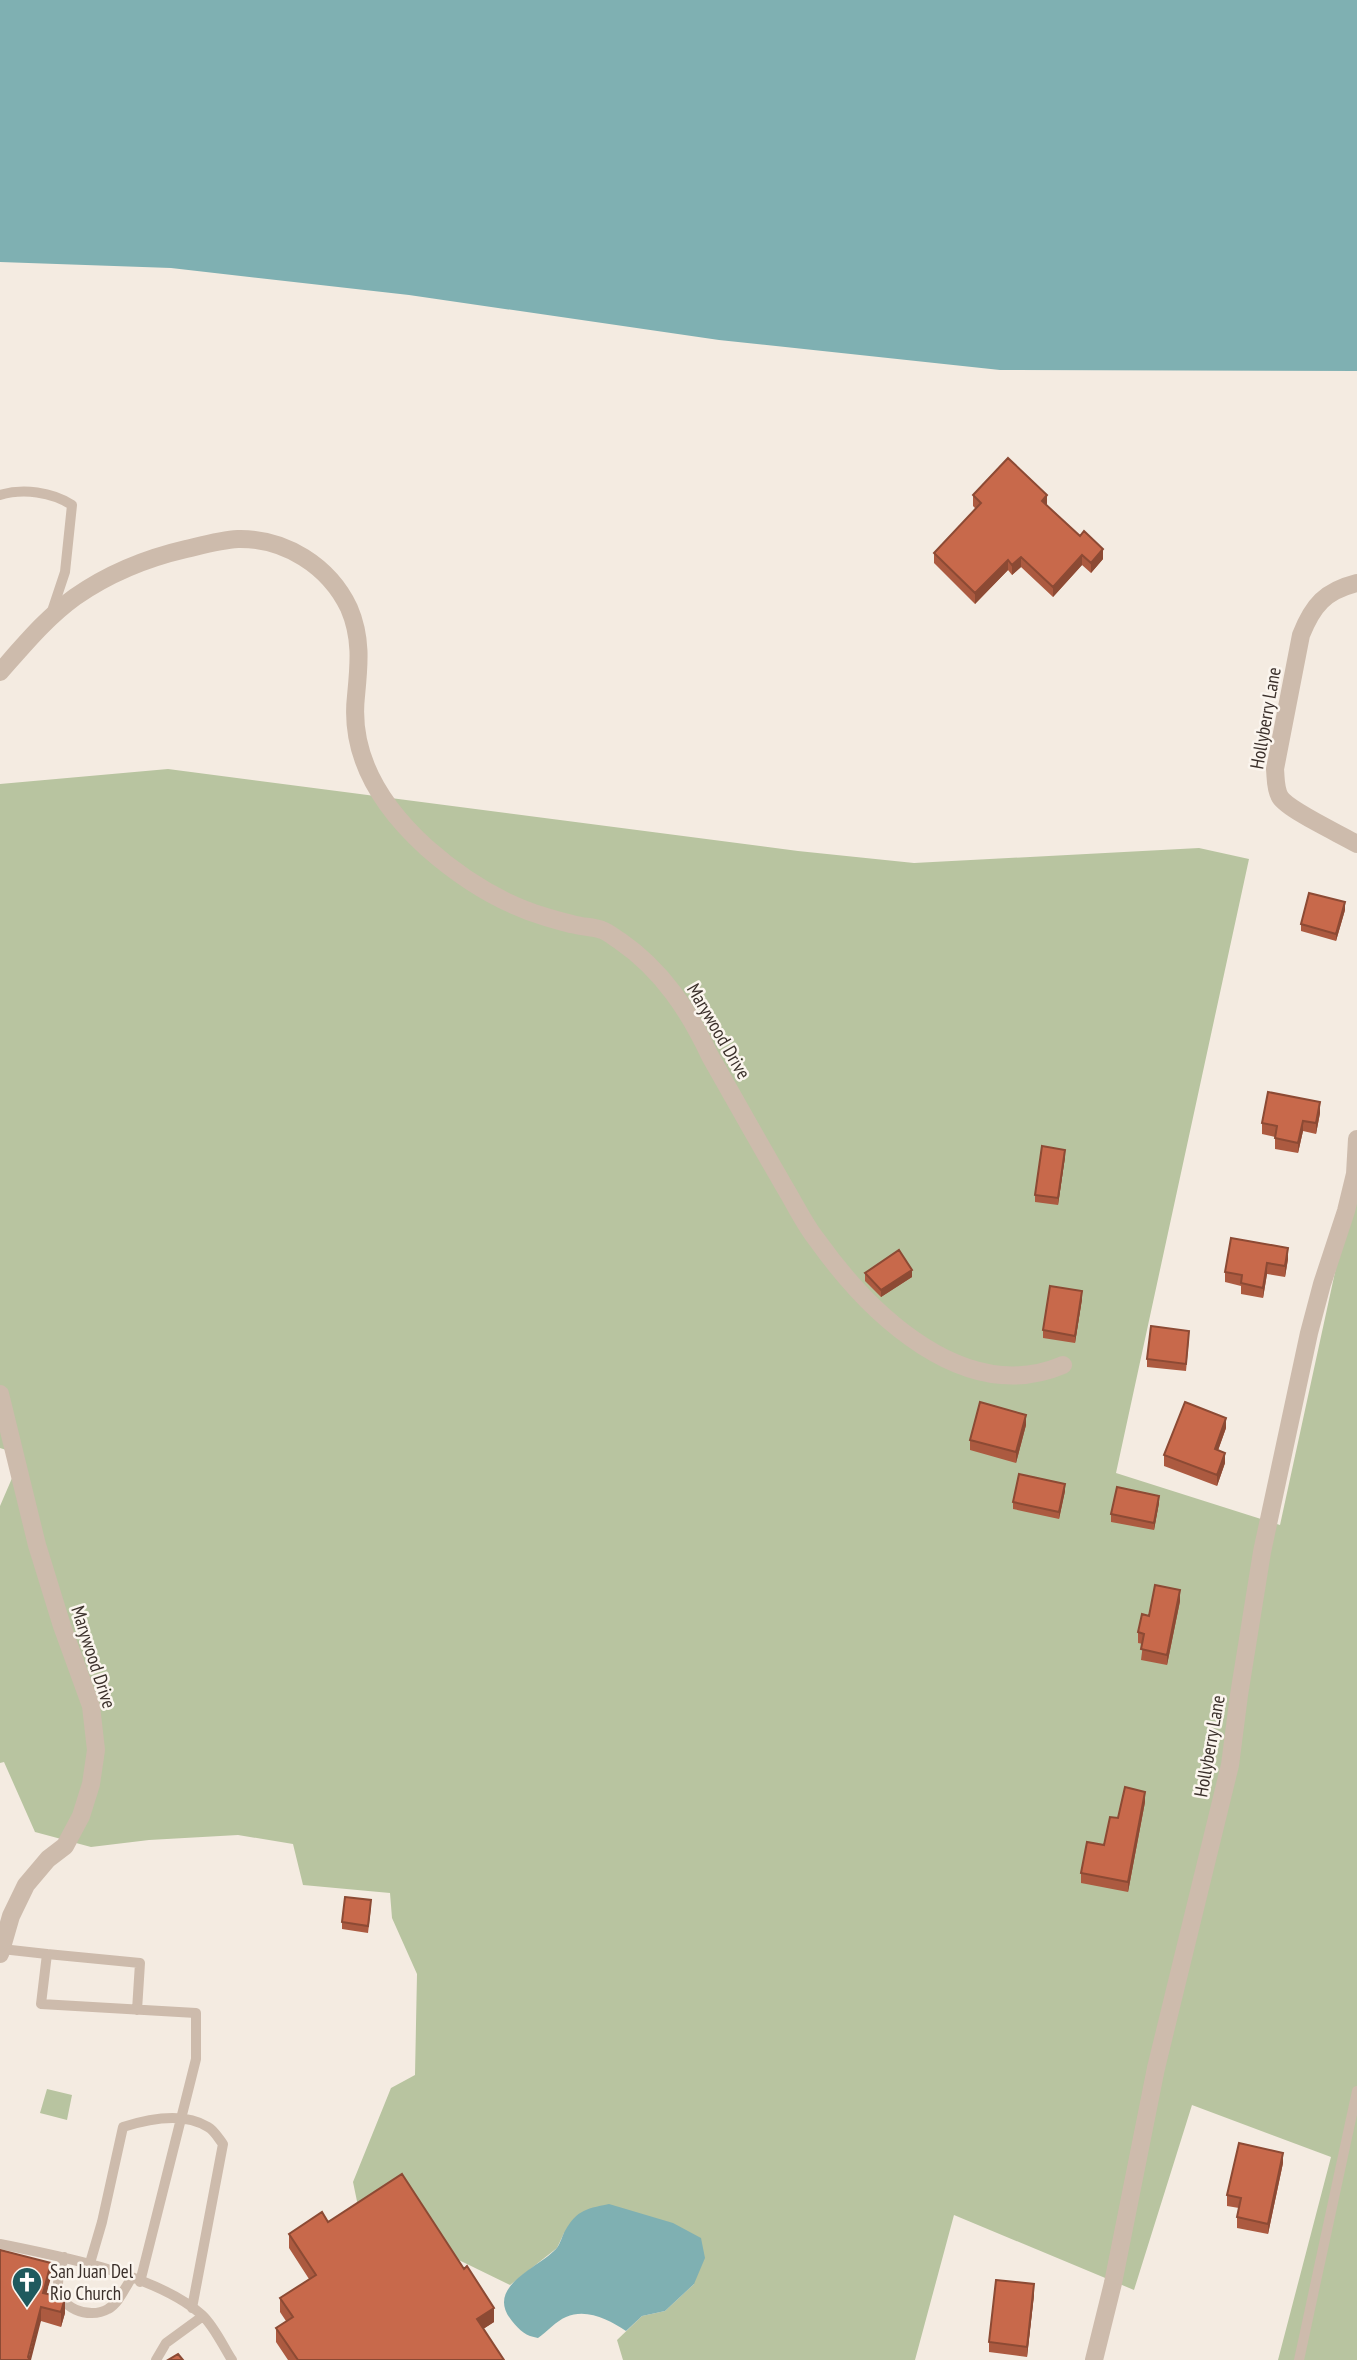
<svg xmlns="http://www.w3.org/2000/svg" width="1357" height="2360" font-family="'PT Sans Narrow',sans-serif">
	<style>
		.green { fill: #b8c4a0 }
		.water { fill: #7fb0b2 }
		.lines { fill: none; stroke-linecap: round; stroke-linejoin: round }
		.service { stroke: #cdbbac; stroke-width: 10 }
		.minor { stroke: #cdbbac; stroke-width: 18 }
		.wall { fill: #ac5a40 }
		.shaded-wall { fill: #8c4a34 }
		.building { fill: #c8694b; stroke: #8c4a34; stroke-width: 2 }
		.labels { text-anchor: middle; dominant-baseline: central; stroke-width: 5; stroke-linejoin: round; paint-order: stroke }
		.street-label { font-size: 19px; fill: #3b302b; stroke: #fbf5ee }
		.poi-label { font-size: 19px; fill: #3b302b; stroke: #fbf5ee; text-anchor: start }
	</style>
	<rect width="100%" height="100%" fill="#f4ebe1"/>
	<path class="green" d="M168,769L798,851L914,863L1199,848L1249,859L1116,1473L1280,1525L1357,1171V2360H1278L1331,2157L1192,2105L1134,2290L954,2215L915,2360H623L617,2340L642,2316L665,2311L694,2284L564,2233L557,2248L510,2285L430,2246L364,2235L353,2182L391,2088L415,2075L417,1974L392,1918L390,1893L303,1885L293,1844L238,1835L149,1840L91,1847L35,1832L4,1762L0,1763V1506L22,1455L0,1448V784Z
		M47,2089L72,2095L67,2120L40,2113Z"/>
	<path class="water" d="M0,0H1357V371L1000,370L719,340L409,295L171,268L0,262Z
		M609,2204L673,2223L701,2238L705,2258L694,2284L665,2311L642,2316L626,2331C609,2320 587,2308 566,2317C556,2321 547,2332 538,2338C526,2336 520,2331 512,2321C484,2287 537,2269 556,2249C559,2246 561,2240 563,2235C575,2211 584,2209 609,2204Z"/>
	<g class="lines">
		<path class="service" d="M0,495C23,488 52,492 72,505L65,572L51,614
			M2,1949L47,1954L41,2004L196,2013V2059L140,2282
			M47,1954L140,1963L137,2010
			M0,2244C59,2256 156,2274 202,2315C214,2326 223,2346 232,2360
			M64,2257C62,2266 58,2275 58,2284C57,2308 89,2320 108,2309C119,2303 124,2289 131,2279
			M90,2263L102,2222L123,2127C148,2119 184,2112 208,2127C214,2130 219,2139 223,2144L192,2308
			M156,2360L166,2343L203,2316
			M1299,2360L1357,2091"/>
		<path class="minor" d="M1357,583C1325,591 1313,605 1301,635L1275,769C1276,779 1275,788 1280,797C1288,810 1340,834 1357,844
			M0,672C24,645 46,618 75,597C108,574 147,558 186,549C203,545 221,540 238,539C285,538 329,566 349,608C362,638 359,665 356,696C349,758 384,809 427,848C461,878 502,904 546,917C556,920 566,923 576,925C584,927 594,927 602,930C608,932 615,938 620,941C662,970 689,1011 710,1056C735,1100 759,1143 784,1186C795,1204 804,1224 817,1240C869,1313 964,1407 1063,1365
			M0,1394L37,1545L62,1626L91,1706L96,1750L91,1784L81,1816L65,1846L48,1859L26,1885L11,1916L0,1954
			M1094,2360L1113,2283L1156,2068L1230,1765L1239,1695L1262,1552L1309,1333L1322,1284L1346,1211L1355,1174L1357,1139"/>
	</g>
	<path class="wall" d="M973,495L1047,506L1103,559L1091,573L1082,565L1053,597L1021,567L1012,575L1008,570L975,604L934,563V553L976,509L973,506Z
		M1345,910L1336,941L1301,931V924Z
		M1320,1113L1316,1134L1303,1131L1298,1153L1275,1149V1137L1262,1134V1123Z
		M1065,1157L1058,1205L1035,1202V1195Z
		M1288,1259L1285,1277L1267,1274L1263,1298L1241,1294V1286L1225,1282V1272Z
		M865,1273L912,1277L881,1297L865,1281Z
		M1082,1299L1075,1343L1043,1338V1330Z
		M1189,1338L1186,1371L1147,1367V1359Z
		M1026,1425L1016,1463L970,1450V1440Z
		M1226,1428L1218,1450L1225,1463L1217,1486L1164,1466V1455Z
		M1065,1491L1059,1519L1013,1509V1502Z
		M1159,1503L1154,1530L1111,1522V1514Z
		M1180,1601L1167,1665L1141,1660L1143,1644L1138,1643V1632L1149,1616Z
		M1145,1802L1128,1892L1081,1883V1873L1104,1845L1118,1818Z
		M371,1907L368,1933L342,1929V1922Z
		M1283,2163L1268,2234L1237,2228V2217L1239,2208L1227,2206V2195Z
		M328,2222L494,2322L483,2329L504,2360H288L276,2342V2328L286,2321L280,2312V2298L309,2279L289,2248V2234Z
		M51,2277L46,2293L65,2313L61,2327L41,2321L0,2360Z
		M1034,2295L1027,2357L989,2352V2342Z"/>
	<path class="shaded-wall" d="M1047,495V505L1042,501Z
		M1103,549V559L1091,573V563Z
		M1082,555V565L1053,597V587Z
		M1021,557V567L1012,575V565Z
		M1008,560V570L975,604V593Z
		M1345,902V910L1336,941V934Z
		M1320,1102V1113L1316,1134V1123Z
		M1303,1121V1131L1298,1153V1143Z
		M1065,1150V1157L1058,1205V1198Z
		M1288,1248V1259L1285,1277V1266Z
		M1267,1263V1274L1263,1298V1288Z
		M912,1270V1277L881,1297V1290Z
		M1082,1291V1299L1075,1343V1336Z
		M1026,1415V1425L1016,1463V1452Z
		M1226,1418V1428L1215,1459V1449Z
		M1225,1453V1463L1217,1486V1475Z
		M1065,1484V1491L1059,1519V1512Z
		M1159,1496V1503L1154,1530V1523Z
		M1180,1590V1601L1167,1665V1655Z
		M1145,1792V1802L1128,1892V1882Z
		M1283,2153V2163L1268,2234V2224Z
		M51,2263V2277L43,2307V2293Z
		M1034,2284V2295L1027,2357V2347Z
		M65,2298V2313L61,2327V2312Z
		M41,2307V2321L31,2360H28Z
		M494,2308V2322L477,2333V2319Z"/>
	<path class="building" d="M1008,458L1047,495L1042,501L1080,536L1084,531L1103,549L1091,563L1082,555L1053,587L1021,557L1012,565L1008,560L975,593L934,553L981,503L973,495Z
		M1309,893L1345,902L1336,934L1301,924Z
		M1268,1092L1320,1102L1316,1123L1303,1121L1298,1143L1275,1138L1277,1126L1262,1123Z
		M1042,1146L1065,1150L1058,1198L1035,1195Z
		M1231,1238L1288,1248L1285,1266L1267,1263L1263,1288L1241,1283L1242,1275L1225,1272Z
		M899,1250L912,1270L881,1290L865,1273Z
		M1050,1286L1082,1291L1075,1336L1043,1330Z
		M1151,1326L1189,1331L1186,1364L1147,1359Z
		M980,1402L1026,1415L1016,1452L970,1440Z
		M1185,1402L1226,1418L1215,1449L1225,1453L1217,1475L1164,1455Z
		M1019,1474L1065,1484L1059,1512L1013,1502Z
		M1117,1487L1159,1496L1154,1523L1111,1514Z
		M1155,1585L1180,1590L1167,1655L1141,1649L1144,1634L1138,1632L1142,1614L1149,1616Z
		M1125,1787L1145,1792L1128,1882L1081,1873L1087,1842L1104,1845L1110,1817L1118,1818Z
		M345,1897L371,1900L368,1926L342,1922Z
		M1239,2143L1283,2153L1268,2224L1237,2217L1241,2198L1227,2195Z
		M402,2174L464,2269L467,2266L494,2308L477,2319L504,2360H298L276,2328L293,2317L280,2298L316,2275L289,2234L322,2212L328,2222Z
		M0,2250L51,2263L43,2293L65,2298L61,2312L41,2307L28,2357L30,2360H0Z
		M996,2280L1034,2284L1027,2347L989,2342Z
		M178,2354L183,2360H168Z"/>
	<defs>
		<g id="church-pin" transform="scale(1.575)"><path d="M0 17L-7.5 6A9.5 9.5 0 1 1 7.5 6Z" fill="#1f5a5e" stroke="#fbf5ee"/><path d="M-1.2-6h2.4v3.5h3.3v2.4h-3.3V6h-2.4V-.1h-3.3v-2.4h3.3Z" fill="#fff"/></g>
	</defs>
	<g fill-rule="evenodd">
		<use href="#church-pin" x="27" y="2282"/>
	</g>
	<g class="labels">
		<g class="street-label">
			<text transform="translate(1265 718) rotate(-80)">Hollyberry Lane</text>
			<text transform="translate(719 1031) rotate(60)">Marywood Drive</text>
			<text transform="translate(94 1657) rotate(72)">Marywood Drive</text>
			<text transform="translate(1209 1746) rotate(-80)">Hollyberry Lane</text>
		</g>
		<g class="poi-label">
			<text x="50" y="2271">San Juan Del<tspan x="50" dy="22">Rio Church</tspan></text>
		</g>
	</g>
</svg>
